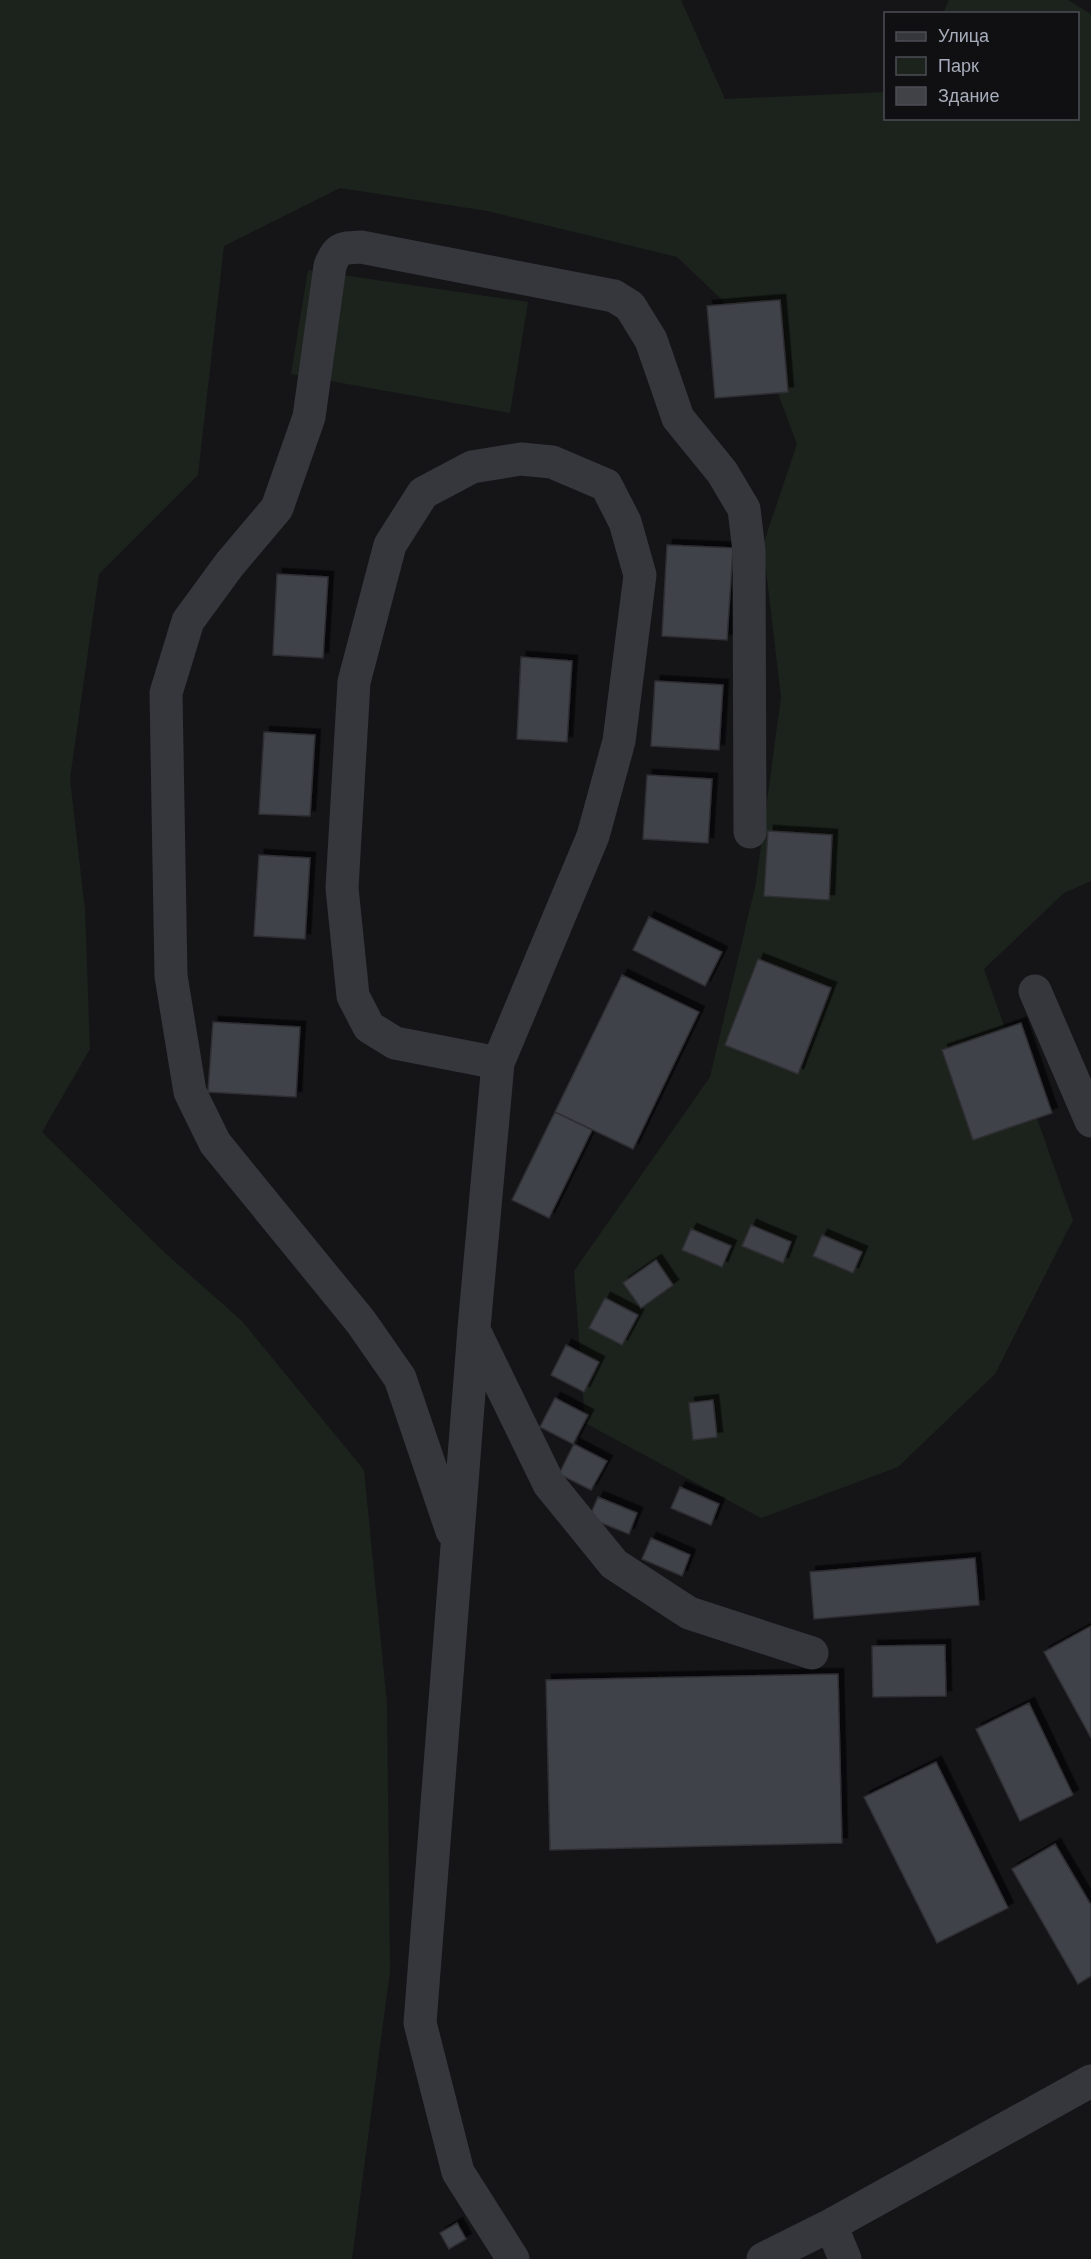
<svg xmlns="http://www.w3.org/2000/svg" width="1091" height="2259" font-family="Barlow,sans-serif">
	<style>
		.green { fill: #1b231c }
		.building { fill: #414248; stroke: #2f2f34; stroke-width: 1.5; filter: url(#shadow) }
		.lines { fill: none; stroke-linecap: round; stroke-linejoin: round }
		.minor { stroke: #36373d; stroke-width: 33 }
	</style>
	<defs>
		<filter id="shadow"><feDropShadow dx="5.5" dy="-5.5" stdDeviation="0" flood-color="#0009"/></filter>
	</defs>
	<rect width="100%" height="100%" fill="#151518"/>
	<path class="green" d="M0,0H681L725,99L885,92L886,118H1078V14L943,13L949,0H1068L1091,14V881L1064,893L984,969L1073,1220L995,1374L898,1467L761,1518L585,1423L574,1271L710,1077L756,883L781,697L763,545L797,444L754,330L677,257L487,211L340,188L224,246L198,475L99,574L70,779L85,910L90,1049L42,1132L164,1252L242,1321L364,1470L387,1704L390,1971L352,2259H0Z
		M308,270L528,302L510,413L291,374Z"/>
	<path class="building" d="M780,300L788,392L715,398L707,306Z
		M667,545L733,548L727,640L662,636Z
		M277,574L328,577L323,658L273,655Z
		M521,657L572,661L567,742L517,739Z
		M655,681L723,685L719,750L651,746Z
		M264,732L315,735L310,816L259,814Z
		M647,775L712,779L708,843L643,839Z
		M768,831L832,835L829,900L764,896Z
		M259,855L310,858L305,939L254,936Z
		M649,917L722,952L705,986L633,950Z
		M758,959L831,988L798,1074L725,1045Z
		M622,975L699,1012L633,1149L555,1112Z
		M213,1022L300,1027L296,1097L208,1092Z
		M1021,1023L1052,1113L973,1140L942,1050Z
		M555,1112L592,1130L549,1218L512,1200Z
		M751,1225L791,1242L783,1263L742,1246Z
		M691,1229L731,1246L722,1267L682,1250Z
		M822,1235L862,1252L853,1273L813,1256Z
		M656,1260L673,1285L641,1308L623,1283Z
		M605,1298L638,1315L622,1345L589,1328Z
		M566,1345L599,1362L584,1392L551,1375Z
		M555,1398L588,1415L573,1444L540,1427Z
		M713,1400L717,1437L693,1440L689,1403Z
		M574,1444L607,1461L591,1490L559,1474Z
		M680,1487L719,1504L711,1525L671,1508Z
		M598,1497L637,1513L629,1534L589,1518Z
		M651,1538L690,1555L682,1576L642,1559Z
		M975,1558L979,1605L814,1619L810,1572Z
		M1091,1626V1738L1044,1652Z
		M945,1645L946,1696L873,1697L872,1646Z
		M838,1674L842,1843L550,1850L546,1680Z
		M1029,1703L1073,1795L1020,1821L976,1729Z
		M936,1762L1008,1908L937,1943L864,1797Z
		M1055,1844L1091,1905V1976L1078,1984L1012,1869Z
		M457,2223L466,2239L449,2249L440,2233Z"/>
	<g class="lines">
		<path class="minor" d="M1035,991L1091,1121
			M498,1063L395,1043L369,1027L353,996L342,888L354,682L390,545L423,493L472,467L521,459L552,462L606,485L625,522L640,575L619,741L593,836L498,1063L474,1328L420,2023L458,2172L513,2259
			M474,1330L549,1484L614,1564L689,1613L812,1653
			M452,1531L400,1378L361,1322L215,1143L190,1092L171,976L166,693L188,621L229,565L277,508L309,417L330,266C337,247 342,248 361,247L614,296L630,306L651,340L678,418L722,472L744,509L749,551L750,832
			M763,2259L831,2225
			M845,2259L831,2225L1091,2081"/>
	</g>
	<rect x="884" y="12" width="195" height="108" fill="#101013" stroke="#4c4e55" stroke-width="1.5"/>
	<rect x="896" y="32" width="30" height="9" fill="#36373d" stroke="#4c4e55" stroke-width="1.5"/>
	<text x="938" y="42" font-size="18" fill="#a6acb9">Улица</text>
	<rect x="896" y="57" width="30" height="18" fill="#1b231c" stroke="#4c4e55" stroke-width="1.5"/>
	<text x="938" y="72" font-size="18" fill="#a6acb9">Парк</text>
	<rect x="896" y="87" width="30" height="18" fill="#414248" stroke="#4c4e55" stroke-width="1.5"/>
	<text x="938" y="102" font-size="18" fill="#a6acb9">Здание</text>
</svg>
